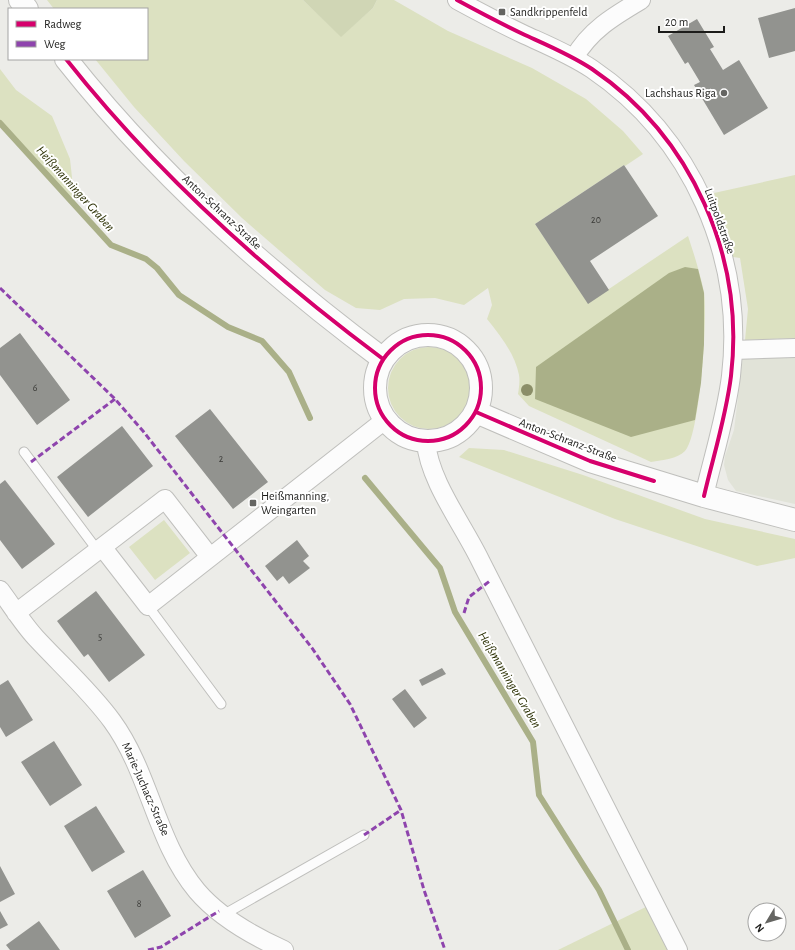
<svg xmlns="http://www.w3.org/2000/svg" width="795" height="950" font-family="'Alegreya Sans',sans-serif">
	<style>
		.built { fill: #e1e3d8 }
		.green { fill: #dce1c1 }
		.forest { fill: #d0d6b5 }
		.water { fill: #aab088 }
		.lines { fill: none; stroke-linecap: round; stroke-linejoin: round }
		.stream { stroke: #aab088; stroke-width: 6 }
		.building { fill: #92938f }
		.lane-casing { stroke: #bfbfbc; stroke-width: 11 }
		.street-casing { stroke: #bfbfbc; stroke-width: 20 }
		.secondary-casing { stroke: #bfbfbc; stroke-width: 24 }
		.lane { stroke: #fcfcfc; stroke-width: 9 }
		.street { stroke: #fcfcfc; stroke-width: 18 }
		.secondary { stroke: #fcfcfc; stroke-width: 22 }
		.quiet { stroke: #8e44ad; stroke-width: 3; stroke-dasharray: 6 3; stroke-linecap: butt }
		.cycleway-casing { stroke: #fff; stroke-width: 6 }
		.cycleway { stroke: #d6006c; stroke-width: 4 }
		.tree { fill: #8b8e68 }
		.poi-dot { fill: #656562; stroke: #fff; stroke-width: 1.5 }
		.labels { text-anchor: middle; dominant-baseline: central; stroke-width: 4; stroke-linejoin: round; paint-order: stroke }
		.number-label { font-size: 10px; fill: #3a3a37 }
		.poi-label { font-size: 12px; fill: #1c1c1a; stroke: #fff; text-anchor: start }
		.street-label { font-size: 12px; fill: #1c1c1a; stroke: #fff }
		.water-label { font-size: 13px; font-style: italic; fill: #2f3408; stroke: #fff }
	</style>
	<rect width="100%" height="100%" fill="#ecece8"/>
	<path class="built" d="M795,338V504L736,491L728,480L724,465L725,456L734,430L745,340Z"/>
	<path class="green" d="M47,0H303L341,36L373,8L377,0H394L448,31L532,68L586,99L623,131L643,154L625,166L624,165L535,224L588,303L688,236C694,254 700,273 704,292C708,315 700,436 685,451C677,459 663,460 651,462L529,406L518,394C519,388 520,381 519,375C515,354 500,335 487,319L492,305L488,288L464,305L435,298L404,299L380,310L356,308L325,290L242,218L184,161L134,107L95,59H147V9H54Z
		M0,69L16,90L52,116L70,159L74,196L72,200L0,123Z
		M795,175V338L745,340L748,309L740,258L733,257L714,193Z
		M388 388a41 41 0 1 1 82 0a41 41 0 1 1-82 0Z
		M469,448L504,450L583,475L705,519L795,539V558L757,566L615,519L459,457Z
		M164,520L190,553L155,580L129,547Z
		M654,903L677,950H558Z"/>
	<path class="forest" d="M303,0H377L373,8L341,37Z"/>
	<path class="water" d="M685,267L698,269L704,293V344L701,383L695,420L631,437L535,399L536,367L669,273Z"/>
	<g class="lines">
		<path class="stream" d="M0,123L111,245L146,259L157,268L179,295L228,327L262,341L289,372L310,418
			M365,478L440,568L455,612L533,742L539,795L599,890L628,950"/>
	</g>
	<path class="building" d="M795,8V51L769,58L758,18Z
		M697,19L714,47L710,49L723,70L739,60L768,108L724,135L694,85L700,82L688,62L685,64L668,36Z
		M624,165L658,216L590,261L609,290L588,304L535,224Z
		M20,333L70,400L37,425L0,375V348Z
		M210,409L268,482L233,509L175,436Z
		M122,426L153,466L88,517L57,477Z
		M5,480L55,544L22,569L0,540V484Z
		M297,540L309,556L303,561L310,568L289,584L283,576L277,581L265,566Z
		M96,591L145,655L109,682L88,654L84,657L57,621Z
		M442,668L446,674L422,686L419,680Z
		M8,680L33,720L6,737L0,727V685Z
		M405,689L427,718L414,728L392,699Z
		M54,741L82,785L50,806L21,762Z
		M96,806L125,852L92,872L64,826Z
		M0,866L15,894L0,902Z
		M143,870L171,916L135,938L107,891Z
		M0,911L8,925L0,929Z
		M39,921L60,950H10L6,945Z"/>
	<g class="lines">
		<g class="lane-casing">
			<path id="lane" d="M24,452L98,551
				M148,606L221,704
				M223,915L364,835"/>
		</g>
		<g class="street-casing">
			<path id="street" d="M457,0C479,12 502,24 525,35C547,45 571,55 592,69C692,137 745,257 731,376C726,417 713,457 704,496
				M574,58C590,30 614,16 641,0
				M733,350L795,348
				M426,442C429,481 464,526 481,562C547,691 612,821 678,950
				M103,548L148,606L385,420
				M0,590C12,606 23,624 36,638C62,666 90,691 112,721C150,773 156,842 197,891C220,918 253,936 284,950
				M16,613L165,499L210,557"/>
		</g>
		<g class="secondary-casing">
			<path id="secondary" d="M20,0L27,9
				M66,59C157,174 266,272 383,359
				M375 388a53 53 0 1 1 106 0a53 53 0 1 1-106 0Z
				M476,412L590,461L704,496L795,520"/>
		</g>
		<use href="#lane" class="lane"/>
		<use href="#street" class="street"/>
		<use href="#secondary" class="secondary"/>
		<path class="quiet" d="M0,288L115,399L143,431L312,648L350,704L401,810L424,890L445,950
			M31,462L115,399
			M464,613L469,597L491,580
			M364,835L401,810
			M148,950L161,947L219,911"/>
		<g class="cycleway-casing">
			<path id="cycleway" d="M457,0C479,12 502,24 525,35C547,45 571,55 592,69C692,137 745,257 731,376C726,417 713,457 704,496
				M66,59C157,174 266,272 383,359
				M375 388a53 53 0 1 1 106 0a53 53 0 1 1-106 0Z
				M476,412L590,461L654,481"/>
		</g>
		<use href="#cycleway" class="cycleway"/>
	</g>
	<circle class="tree" cx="527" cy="390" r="6"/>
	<g class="poi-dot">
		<rect x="498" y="8" width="8" height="8" rx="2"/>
		<circle cx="724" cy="93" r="4"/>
		<rect x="249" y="499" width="8" height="8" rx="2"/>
	</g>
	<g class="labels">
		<g class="number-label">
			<text x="596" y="220">20</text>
			<text x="35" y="388">6</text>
			<text x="221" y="459">2</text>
			<text x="100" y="637">5</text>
			<text x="139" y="904">8</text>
		</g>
		<g class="poi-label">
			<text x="510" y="12">Sandkrippenfeld</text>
			<text x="716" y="93" text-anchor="end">Lachshaus Riga</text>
			<text x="261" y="496">Heißmanning,<tspan x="261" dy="14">Weingarten</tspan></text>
		</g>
		<g class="street-label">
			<text transform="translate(222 212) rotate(43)">Anton-Schranz-Straße</text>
			<text transform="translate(720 221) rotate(70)">Luitpoldstraße</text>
			<text transform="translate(568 440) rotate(21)">Anton-Schranz-Straße</text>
			<text transform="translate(146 789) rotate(66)">Marie-Juchacz-Straße</text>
		</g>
		<g class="water-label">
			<text transform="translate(75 189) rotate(48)">Heißmanninger Graben</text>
			<text transform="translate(509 680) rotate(59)">Heißmanninger Graben</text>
		</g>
	</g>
	<rect x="8" y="8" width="140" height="52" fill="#ffffff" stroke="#a4a4a3"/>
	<rect x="16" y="21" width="20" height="6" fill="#d6006c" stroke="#a4a4a3"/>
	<text x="44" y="28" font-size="12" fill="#1c1c1a">Radweg</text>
	<rect x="16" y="41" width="20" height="6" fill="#8e44ad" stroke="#a4a4a3"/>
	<text x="44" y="48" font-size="12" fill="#1c1c1a">Weg</text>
	<g transform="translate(767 922) rotate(232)"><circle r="19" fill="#ffffff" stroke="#a4a4a3"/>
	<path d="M0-3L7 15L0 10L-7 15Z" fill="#656562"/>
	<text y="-6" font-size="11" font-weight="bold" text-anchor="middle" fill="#1c1c1a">N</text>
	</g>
	<path d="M659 26v6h65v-6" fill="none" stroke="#1c1c1a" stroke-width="2"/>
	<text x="665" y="26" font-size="12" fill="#1c1c1a" stroke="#ffffff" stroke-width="3" paint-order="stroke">20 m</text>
</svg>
